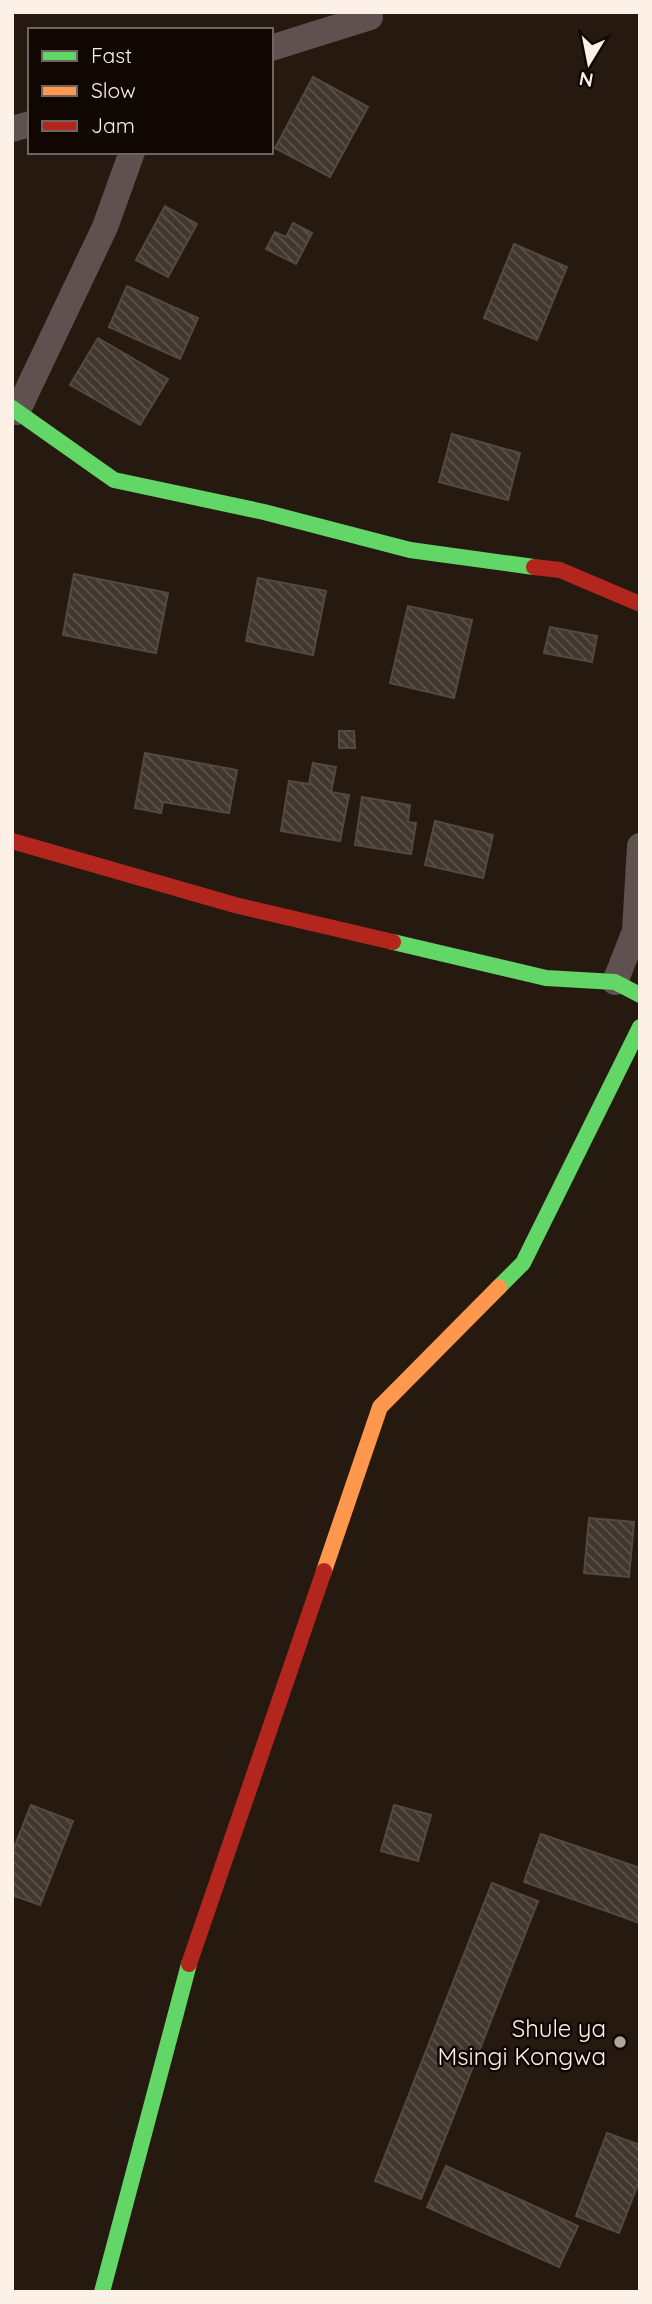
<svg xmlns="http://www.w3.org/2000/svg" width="652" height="2304" font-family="Quicksand,sans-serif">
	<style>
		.building { fill: url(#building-back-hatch); stroke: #544940; stroke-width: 2 }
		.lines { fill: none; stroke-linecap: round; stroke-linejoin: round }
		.street { stroke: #5e514f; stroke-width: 26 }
		.fast { stroke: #63d668; stroke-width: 16 }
		.slow { stroke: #ff974d; stroke-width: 16 }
		.jam { stroke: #b3261e; stroke-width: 16 }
		.poi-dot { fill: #b2a59c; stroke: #100602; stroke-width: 2.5 }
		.labels { text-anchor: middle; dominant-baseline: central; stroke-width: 5; stroke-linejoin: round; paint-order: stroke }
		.poi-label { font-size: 24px; fill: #fdf0e7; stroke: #100602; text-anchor: end }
	</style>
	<defs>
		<pattern id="building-back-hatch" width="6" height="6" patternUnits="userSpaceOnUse" patternTransform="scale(1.75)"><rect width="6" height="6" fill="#41372f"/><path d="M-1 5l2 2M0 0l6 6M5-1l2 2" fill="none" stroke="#5d544d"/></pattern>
	</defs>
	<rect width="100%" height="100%" fill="#261a10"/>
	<path class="building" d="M313,77L368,107L330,177L275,148Z
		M165,206L197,224L168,277L136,260Z
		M293,223L312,233L296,264L266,249L275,232L286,237Z
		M514,244L567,267L537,340L484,318Z
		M127,286L198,318L180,359L109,327Z
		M98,338L168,379L140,425L70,385Z
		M452,434L520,453L508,500L439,482Z
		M74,574L168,593L156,653L63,635Z
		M258,578L326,591L313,655L246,641Z
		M408,606L472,620L454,698L390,683Z
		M550,627L597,636L592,662L544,653Z
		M339,731H354L355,748H339Z
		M145,753L237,770L229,813L163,802L161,813L135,808Z
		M313,763L336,767L331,792L349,795L340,841L281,831L289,781L309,784Z
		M362,797L410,805L408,822L416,823L411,854L355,845Z
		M435,821L493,835L483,878L425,865Z
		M589,1518L634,1522L629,1577L584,1573Z
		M31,1805L73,1821L40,1905L12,1895V1853Z
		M394,1805L431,1815L418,1861L381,1851Z
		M541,1834L640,1868V1923L524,1882Z
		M492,1883L538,1901L421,2199L375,2181Z
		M607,2133L640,2145V2179L619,2233L576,2216Z
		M446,2166L578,2226L559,2267L427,2207Z"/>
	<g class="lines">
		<path class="street" d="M271,48L370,17
			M12,129L30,124
			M17,412L105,227L132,152
			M615,982L635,931L640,846"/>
		<path class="fast" d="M12,408L114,480L264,512L410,550L534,567
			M393,942L546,978L615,982L640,995
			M499,1287L523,1263L640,1027
			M102,2292L189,1964"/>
		<path class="slow" d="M324,1571L380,1407L499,1287"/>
		<path class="jam" d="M534,567L560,570L640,604
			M12,841L235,905L393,942
			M189,1964L324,1571"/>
	</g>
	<circle class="poi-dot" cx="620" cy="2042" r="7"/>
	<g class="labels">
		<g class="poi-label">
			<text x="606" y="2028">Shule ya<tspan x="606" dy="28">Msingi Kongwa</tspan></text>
		</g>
	</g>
	<rect width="652" height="2304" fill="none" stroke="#fdf0e7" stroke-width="28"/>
	<rect x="28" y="28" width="245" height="126" fill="#100602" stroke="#6f645e" stroke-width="2"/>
	<rect x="42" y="51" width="35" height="10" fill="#63d668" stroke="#6f645e" stroke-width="2"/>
	<text x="91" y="63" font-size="21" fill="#fdf0e7">Fast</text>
	<rect x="42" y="86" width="35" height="10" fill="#ff974d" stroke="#6f645e" stroke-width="2"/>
	<text x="91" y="98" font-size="21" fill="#fdf0e7">Slow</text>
	<rect x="42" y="121" width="35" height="10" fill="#b3261e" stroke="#6f645e" stroke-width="2"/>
	<text x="91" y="133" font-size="21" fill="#fdf0e7">Jam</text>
	<g transform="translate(589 63) rotate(190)" stroke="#100602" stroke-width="5" paint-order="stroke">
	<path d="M0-5L12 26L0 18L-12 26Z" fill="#fdf0e7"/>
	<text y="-10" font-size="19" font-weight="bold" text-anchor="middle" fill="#fdf0e7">N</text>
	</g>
</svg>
